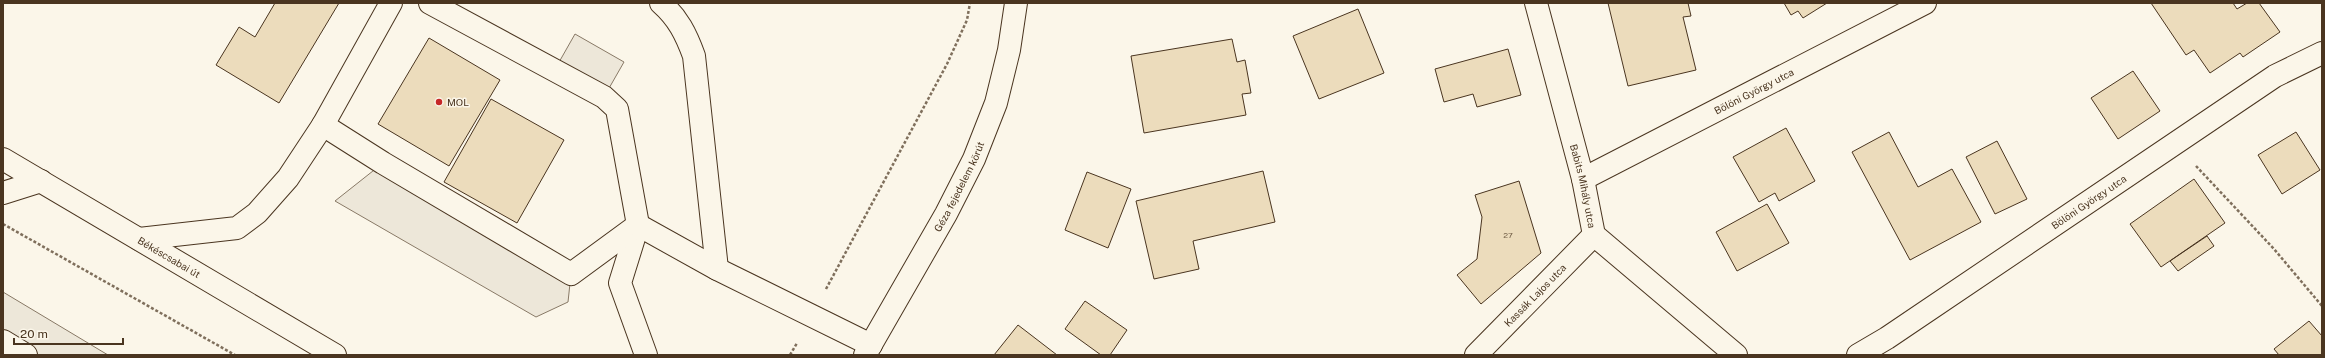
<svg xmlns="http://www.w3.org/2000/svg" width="2325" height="358" font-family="'Public Sans',sans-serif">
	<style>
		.parking { fill: #ede7d9; stroke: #887966 }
		.building { fill: #ecdcbc; stroke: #4a3520 }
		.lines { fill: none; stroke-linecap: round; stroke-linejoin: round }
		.minor-casing { stroke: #4a3520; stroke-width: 24 }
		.path { stroke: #7f6f5c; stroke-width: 2.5; stroke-dasharray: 3 2; stroke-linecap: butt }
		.minor { stroke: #fbf6e9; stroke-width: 22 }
		.poi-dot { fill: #c62828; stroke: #fbf6e9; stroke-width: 1.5 }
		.labels { text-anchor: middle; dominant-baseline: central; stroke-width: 3; stroke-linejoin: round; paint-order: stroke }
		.number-label { font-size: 8px; fill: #725f47 }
		.street-label { font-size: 10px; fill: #4a3520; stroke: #fbf6e9 }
		.poi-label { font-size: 10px; fill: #4a3520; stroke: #fbf6e9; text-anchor: start }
	</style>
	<rect width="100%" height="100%" fill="#fbf6e9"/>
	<path class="parking" d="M575,34L624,62L604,97L554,71Z
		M383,163L571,274L568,302L536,317L335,201Z
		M3,292L108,355H3Z"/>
	<path class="building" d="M275,3H339L279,103L216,65L239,27L255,37Z
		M1608,3H1688L1691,16L1683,17L1696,70L1628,86Z
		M1784,3H1827L1803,18L1798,11L1791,15Z
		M2151,3H2233L2237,9L2247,3H2259L2280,32L2243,57L2240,53L2210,73L2194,50L2186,55Z
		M1358,9L1384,73L1319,99L1293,36Z
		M429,38L500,80L449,166L378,124Z
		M1232,39L1237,62L1245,60L1251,93L1242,94L1246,115L1144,133L1131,56Z
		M1508,49L1521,95L1477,107L1473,94L1444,102L1435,69Z
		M2133,71L2160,111L2118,139L2091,98Z
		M491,99L564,140L517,223L444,182Z
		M1786,128L1815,181L1779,201L1775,193L1759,202L1733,157Z
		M1889,132L1918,187L1952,169L1981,222L1910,260L1852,152Z
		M2296,132L2320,170L2282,194L2258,155Z
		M1997,141L2027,199L1995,214L1966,157Z
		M1263,171L1275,222L1193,241L1199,269L1154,279L1136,201Z
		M1087,172L1131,189L1108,248L1065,230Z
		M2194,179L2225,223L2161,267L2130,224Z
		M1519,181L1541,253L1481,304L1457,275L1477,259L1482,217L1475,195Z
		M1767,204L1789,243L1737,271L1716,232Z
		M2207,236L2214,246L2178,271L2170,261Z
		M1085,301L1127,330L1110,355H1101L1065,329Z
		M2309,321L2322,336V355H2279L2274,349Z
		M1018,325L1057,355H994Z"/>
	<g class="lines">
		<g class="minor-casing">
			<g id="minor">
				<path d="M430,3L604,97L617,109L638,225L620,283L646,355"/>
				<path d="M661,3C678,18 686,34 694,56L717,269"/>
				<path id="s1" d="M1536,3L1583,179L1594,235L1736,355"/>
				<path d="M323,125L383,163L571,274L638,225"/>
				<path id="s2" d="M3,159L335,355"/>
				<path id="s3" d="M1583,179L1925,3"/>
				<path d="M3,193L41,181"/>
				<path d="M638,225L717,269L871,345"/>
				<path d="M139,239L237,228L257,213L288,178L323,125L391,3"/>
				<path d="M3,341L26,355"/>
				<path id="s4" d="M865,355L946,214L974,159L996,103L1009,50L1016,3"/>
				<path id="s5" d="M1476,355L1594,235"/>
				<path id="s6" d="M1858,355L1887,338L2275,76L2322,53"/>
			</g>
		</g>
		<path class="path" d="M2196,166L2274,249L2322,306
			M3,224L235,355
			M826,289L947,64L967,20L970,3
			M790,355L797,343"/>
		<use href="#minor" class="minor"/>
	</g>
	<circle class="poi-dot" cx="439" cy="102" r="4"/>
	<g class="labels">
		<g class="number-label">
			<text x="1508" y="235">27</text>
		</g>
		<g class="street-label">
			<text stroke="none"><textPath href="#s3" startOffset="192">Bölöni György utca</textPath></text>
			<text stroke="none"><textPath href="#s4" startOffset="193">Géza fejedelem körút</textPath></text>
			<text stroke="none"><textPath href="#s1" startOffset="189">Babits Mihály utca</textPath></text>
			<text stroke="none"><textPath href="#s6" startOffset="277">Bölöni György utca</textPath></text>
			<text stroke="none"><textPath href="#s2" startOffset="193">Békéscsabai út</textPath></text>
			<text stroke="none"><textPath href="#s5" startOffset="84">Kassák Lajos utca</textPath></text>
		</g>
		<g class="poi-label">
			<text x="447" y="102">MOL</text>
		</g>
	</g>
	<rect width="2325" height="358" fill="none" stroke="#4a3520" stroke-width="8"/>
	<path d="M14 338v6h109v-6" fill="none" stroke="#4a3520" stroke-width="2"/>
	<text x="20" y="338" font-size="12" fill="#4a3520" stroke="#fbf6e9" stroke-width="3" paint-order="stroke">20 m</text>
</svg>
